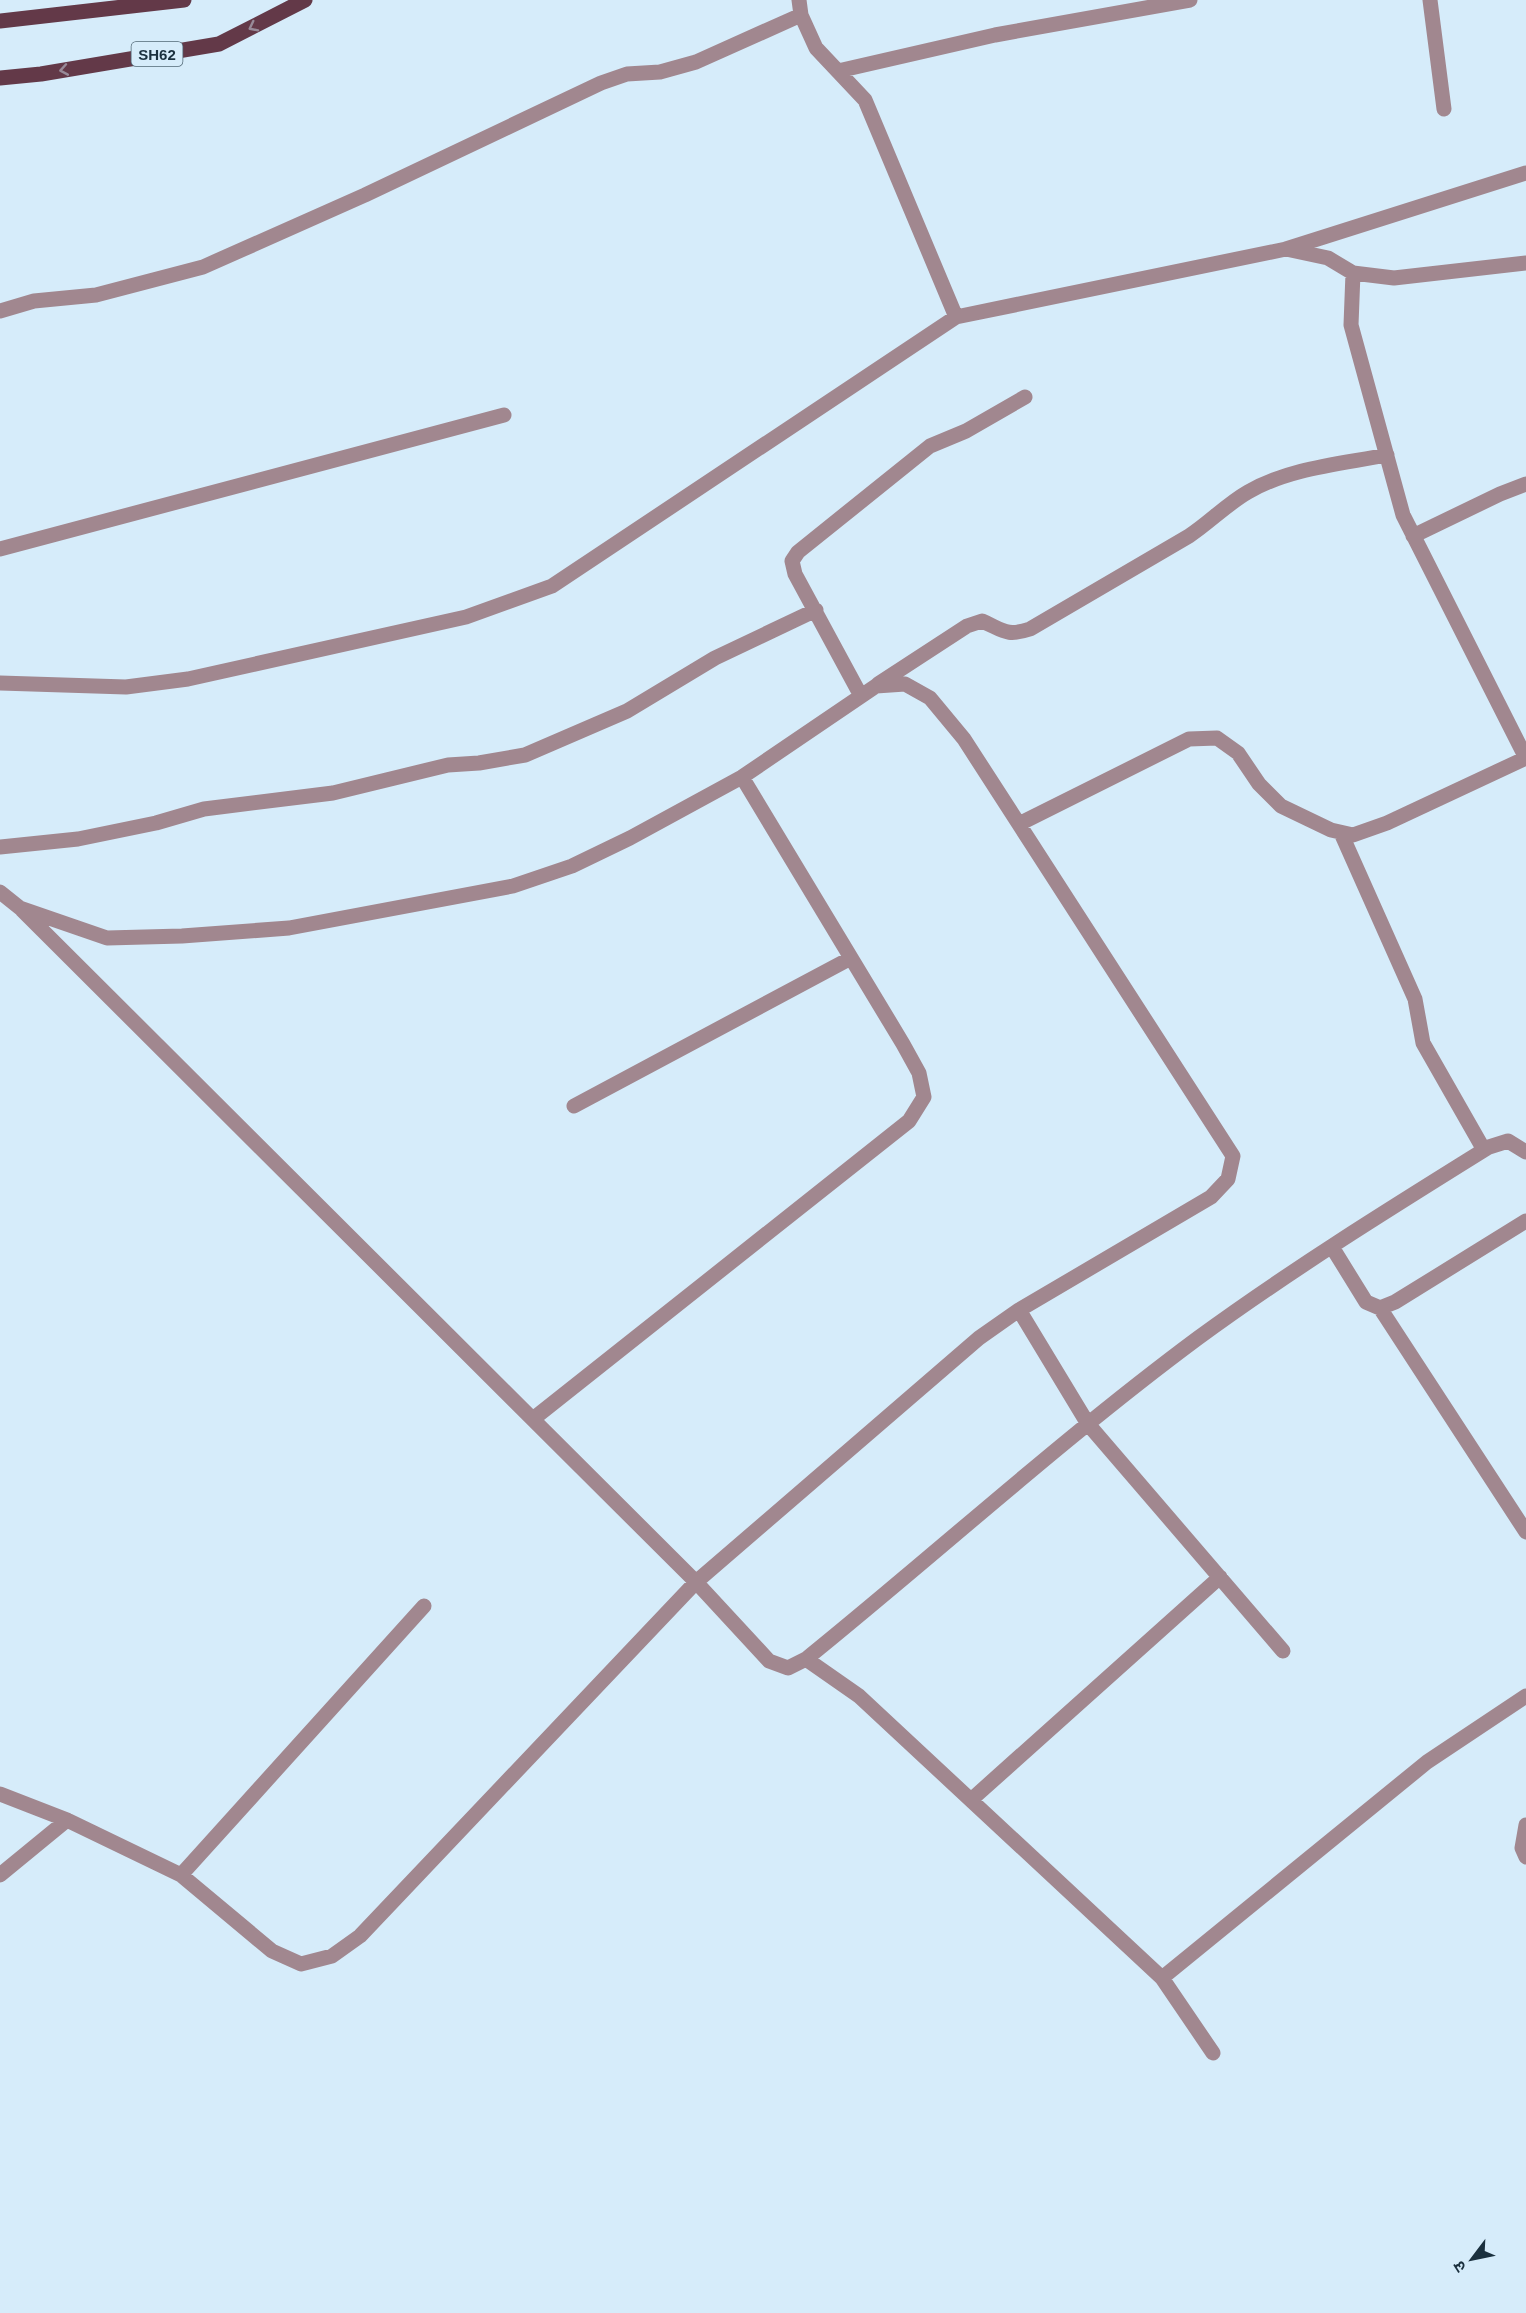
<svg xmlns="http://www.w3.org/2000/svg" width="1526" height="2313" font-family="Arial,'Noto Sans Devanagari',sans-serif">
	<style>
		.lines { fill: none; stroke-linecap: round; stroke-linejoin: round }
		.minor { stroke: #a1878f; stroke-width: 15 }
		.major { stroke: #633948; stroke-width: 15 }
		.oneway { stroke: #978a98 }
		.labels { text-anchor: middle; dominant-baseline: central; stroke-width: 4.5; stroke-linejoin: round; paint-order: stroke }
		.shield { fill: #d6ecfa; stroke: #526876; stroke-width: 1.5 }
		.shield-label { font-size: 15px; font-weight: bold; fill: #1a303e }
	</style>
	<rect width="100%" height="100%" fill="#d6ecfa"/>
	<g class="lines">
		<path class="minor" d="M799,0L801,15L816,48L865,100L956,317
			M1430,0L1444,109
			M838,71L995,35L1190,0
			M1286,249L1526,173
			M1353,273L1351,325L1403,515L1526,758
			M0,311L34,301L96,295L203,267L365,195L601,83L627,74L660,72L696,62L801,15
			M1413,536L1500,494L1526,484
			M0,549L504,415
			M0,683L126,687L188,679L466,617L552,586L956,317L1286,249L1328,258L1353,273L1394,278L1526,263
			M878,684L967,626L982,621C1003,630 1006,637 1030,629L1189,536C1210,522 1227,504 1248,492C1289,468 1341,464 1387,455
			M861,696L795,574L792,561L798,552L930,446L966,431L1025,397
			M1019,824L1189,739L1217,738L1238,753L1259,784L1281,806L1331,830L1353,835L1387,823L1526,758
			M1341,833L1415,999L1423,1043L1484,1150
			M0,847L78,839L156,823L204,809L333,793L448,765L479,763L525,755L627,711L715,658L816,610
			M0,892L20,908L107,938L182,936L289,928L513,886L572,866L630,838L742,777L876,686L905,684L930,698L964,739L1233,1156L1228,1179L1211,1197L1019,1310L979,1338L696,1582L360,1936L332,1956L301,1964L272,1951L181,1875L67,1820L0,1794
			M22,910L696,1582L769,1661L788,1668L806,1659C937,1553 1062,1439 1198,1338C1291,1270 1391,1208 1489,1147L1508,1141L1526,1152
			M574,1106L851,958
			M1332,1247L1366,1302L1380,1308L1395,1302L1526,1221
			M1380,1308L1526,1532
			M1019,1310L1088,1424L1283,1651
			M533,1419L909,1121L924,1097L919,1073L903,1044L742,777
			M806,1659L859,1696L1162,1978L1213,2053
			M971,1800L1220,1577
			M1526,1825L1522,1848L1526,1857
			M0,1875L67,1820
			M181,1875L424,1606
			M1162,1978L1427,1762L1526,1696"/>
		<path class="major" d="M0,21L184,0
			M0,78L41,74L219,44L305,0"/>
	</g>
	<defs><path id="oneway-chevron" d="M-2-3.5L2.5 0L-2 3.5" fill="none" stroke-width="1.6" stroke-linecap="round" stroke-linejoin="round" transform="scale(1.5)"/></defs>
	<g class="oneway">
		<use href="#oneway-chevron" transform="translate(253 27) rotate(153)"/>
		<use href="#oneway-chevron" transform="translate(64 70) rotate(170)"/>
	</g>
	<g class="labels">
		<rect class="shield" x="131.5" y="42" width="51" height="24" rx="4.5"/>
		<g class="shield-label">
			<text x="157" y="54">SH62</text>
		</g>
	</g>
	<g transform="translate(1472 2259) rotate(238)" stroke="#d6ecfa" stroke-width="4.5" paint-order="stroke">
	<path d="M0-4.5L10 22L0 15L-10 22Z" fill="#1a303e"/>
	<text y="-9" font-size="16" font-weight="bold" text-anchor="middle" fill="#1a303e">उ</text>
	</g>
</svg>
